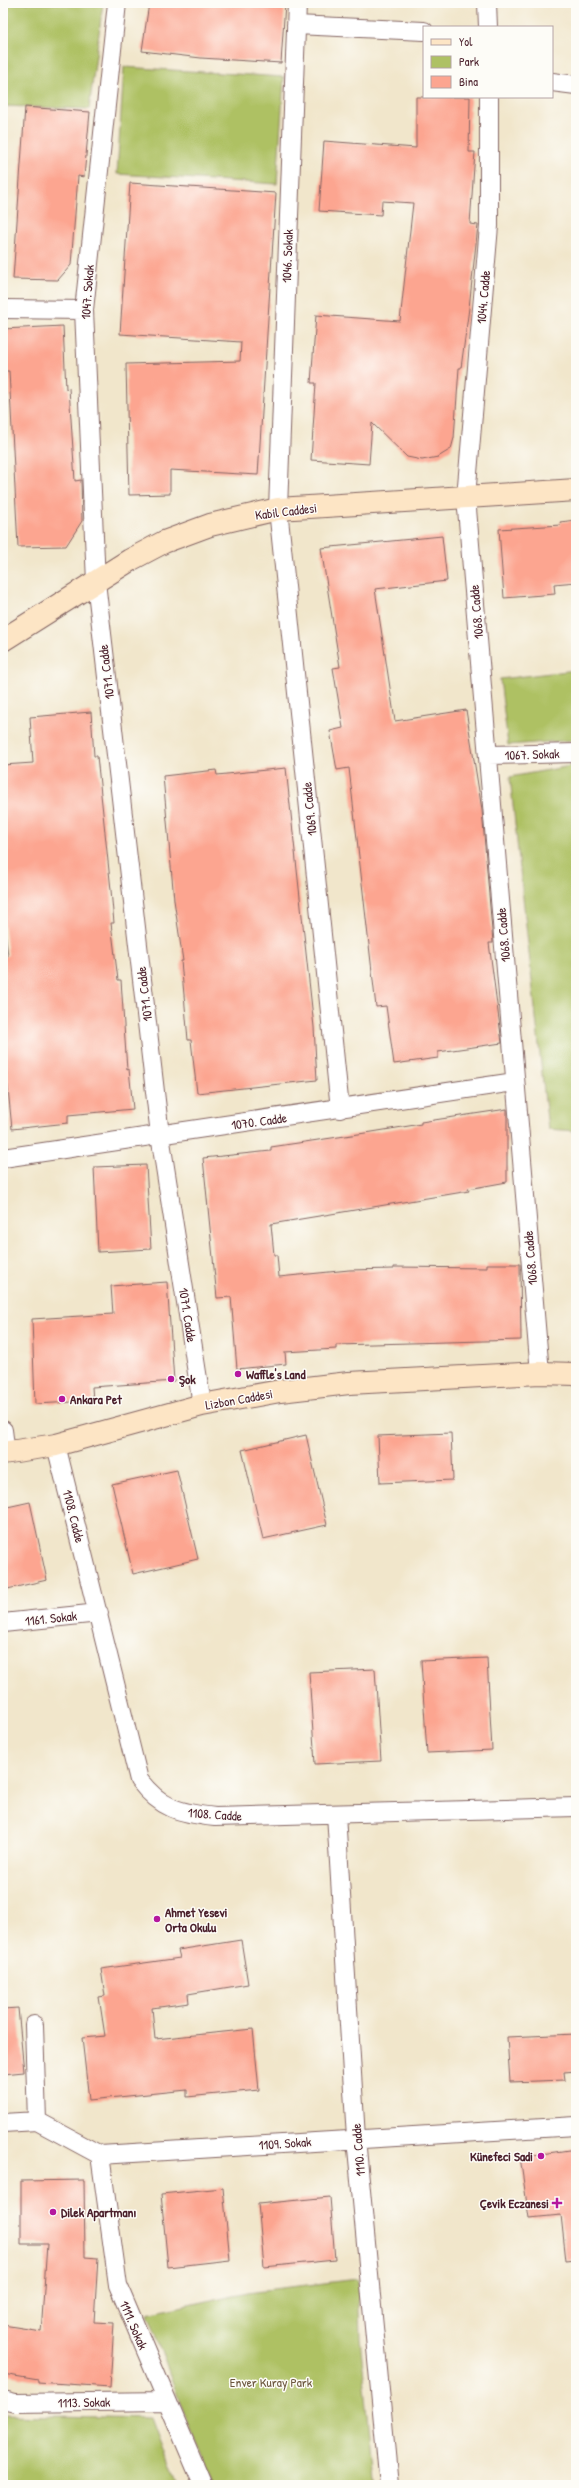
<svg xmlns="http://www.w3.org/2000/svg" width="579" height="2488" font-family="'Patrick Hand',sans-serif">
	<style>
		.green { fill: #aec164; stroke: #7c7048 }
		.building { fill: #fca590 }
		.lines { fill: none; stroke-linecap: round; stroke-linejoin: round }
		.street-casing { stroke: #846563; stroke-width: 20 }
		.secondary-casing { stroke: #846563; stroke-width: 24 }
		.street { stroke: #fff; stroke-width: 18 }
		.secondary { stroke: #fde5c5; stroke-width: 22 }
		.poi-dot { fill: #b5179e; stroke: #fdfcf7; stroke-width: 1.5 }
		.labels { text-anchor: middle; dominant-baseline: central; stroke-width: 3; stroke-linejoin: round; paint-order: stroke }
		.street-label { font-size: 13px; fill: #4a1f2b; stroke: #fdfcf7 }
		.poi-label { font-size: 13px; font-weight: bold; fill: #4a1f2b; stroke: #fdfcf7; text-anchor: start }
		.park-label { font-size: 13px; fill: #6d583f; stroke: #fdfcf7 }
	</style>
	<rect width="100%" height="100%" fill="#fdfcf7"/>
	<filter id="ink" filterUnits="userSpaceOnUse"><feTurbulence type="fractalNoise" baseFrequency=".025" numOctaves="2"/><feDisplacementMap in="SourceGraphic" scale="8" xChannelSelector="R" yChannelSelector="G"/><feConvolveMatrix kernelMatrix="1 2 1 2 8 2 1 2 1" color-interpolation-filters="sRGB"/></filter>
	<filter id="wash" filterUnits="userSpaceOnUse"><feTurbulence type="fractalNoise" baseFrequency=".012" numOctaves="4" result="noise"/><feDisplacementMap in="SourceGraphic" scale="16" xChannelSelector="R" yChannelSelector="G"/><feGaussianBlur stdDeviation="0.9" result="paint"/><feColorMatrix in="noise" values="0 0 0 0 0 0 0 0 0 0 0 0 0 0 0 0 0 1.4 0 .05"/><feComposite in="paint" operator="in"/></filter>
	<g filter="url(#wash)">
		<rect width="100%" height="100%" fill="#f1e6cb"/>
		<path class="green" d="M3,3H103L89,109L3,106Z
			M124,67L284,77L277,184L117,174Z
			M576,670V740L508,745L500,679Z
			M576,765V1131L548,1129L510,777Z
			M358,2279L360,2338L375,2485H215L186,2418L147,2314L248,2292Z
			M3,2415L151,2418L176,2485H3Z"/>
		<g id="blocks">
			<path class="building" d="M149,3H285L281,63L201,58L142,51Z
				M416,97H470L469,152H475L470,224L478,225L469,308L461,368H459L454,438L451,449L438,457L422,460L407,457L372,423L369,464L311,460L316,383H311L316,315L400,321L413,203L382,201L381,215L319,211L324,141L416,148Z
				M25,107L90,112L84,177L78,176L71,265L58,280L13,279Z
				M130,183L276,193L258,475L170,470V494L129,495L126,364L240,361L241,342L120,334Z
				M63,326L66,389L69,388L75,481L81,480L82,521L66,546L18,547L9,371H3V329Z
				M576,520V582L554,584L555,594L504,598L499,529L561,525L560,522Z
				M442,536L447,581L375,589L395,721L466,710L482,810L493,943H489L502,1043L438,1052V1058L394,1064L386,1006L376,1007L349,768L337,770L330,731L343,728L333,668L340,667L321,548Z
				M91,712L94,756H97L111,890L114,923H111L118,980H121L127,1070L129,1069L133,1109L68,1115V1123L12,1129L3,1037V956H8L3,914V765L33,763L30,717Z
				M286,768L314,1027L317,1080L197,1093L191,1040H188L181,961H183L174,900L163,776L216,770L217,775Z
				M507,1109V1182L468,1189L469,1191L271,1224L274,1255H277L279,1277L349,1270L394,1269V1267L487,1268V1264H520L521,1340L336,1345V1349L285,1352L286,1364L237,1369L231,1297L217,1298L203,1158L271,1151V1147L372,1132L421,1124V1122Z
				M146,1165L151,1249L98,1252L94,1167Z
				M167,1282L174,1381L92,1387L93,1401L35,1404L32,1319L113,1314L111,1286Z
				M451,1433L453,1480L380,1483L378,1436Z
				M306,1435L327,1525L263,1539L242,1450Z
				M177,1470L198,1559L133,1574L112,1484Z
				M30,1502L47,1580L3,1590V1508Z
				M487,1658L492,1750L427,1753L421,1661Z
				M375,1669L381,1761L315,1764L309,1672Z
				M241,1940L248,1984L188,1994L189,2003L152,2008L155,2039L253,2029L259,2090L187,2097V2090L89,2100L82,2038L105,2036L99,1997L105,1996L101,1969L180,1958L178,1950Z
				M18,2008L24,2072L3,2074V2009Z
				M576,2034V2071L564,2072L565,2080L510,2082L507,2037Z
				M576,2149V2260L566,2261L561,2215L529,2218L520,2157Z
				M84,2180L85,2257L98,2258L94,2322L114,2323L110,2387L38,2382V2380L3,2374V2325L41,2331L42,2319L47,2244H21V2181Z
				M223,2188L230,2260L168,2267L161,2194Z
				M330,2197L335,2260L264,2267L258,2204Z"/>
		</g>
	</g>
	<g filter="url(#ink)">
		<use href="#blocks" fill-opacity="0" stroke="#846563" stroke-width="1"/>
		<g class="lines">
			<g class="street-casing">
				<path id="street" d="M117,3L84,310L96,582L160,1135L202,1405
					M297,3L278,509L340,1109
					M487,3L488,27
					M296,25L424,31
					M552,82L576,85
					M489,97V226L466,497L540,1373
					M3,309L84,310
					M488,755L576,753
					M3,1158L515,1082
					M3,1430L6,1454
					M56,1445L139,1780C161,1809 180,1813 215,1817L576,1807
					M3,1623L99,1613
					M336,1814L356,2138L389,2485
					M34,2025L37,2121
					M3,2123L37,2121L100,2155L576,2126
					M100,2155L118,2285L203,2485
					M3,2400L15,2403L166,2401"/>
			</g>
			<g class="secondary-casing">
				<path id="secondary" d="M3,640L130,560L164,542L210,525L278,509L576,490
					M3,1453L56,1445L202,1405L280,1391L349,1383L540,1373L576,1374"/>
			</g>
			<use href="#street" class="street"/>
			<use href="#secondary" class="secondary"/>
		</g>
	</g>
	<g class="poi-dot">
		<circle cx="238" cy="1374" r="4"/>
		<circle cx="171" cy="1379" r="4"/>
		<circle cx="62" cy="1399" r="4"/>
		<circle cx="157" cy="1919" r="4"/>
		<circle cx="541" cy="2156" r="4"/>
		<path d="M555 2197h4v4h4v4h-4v4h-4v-4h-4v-4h4z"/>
		<circle cx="53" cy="2212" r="4"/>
	</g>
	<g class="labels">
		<g class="street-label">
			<text transform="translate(287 256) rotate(-88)">1046. Sokak</text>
			<text transform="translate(87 292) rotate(-86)">1047. Sokak</text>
			<text transform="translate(483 297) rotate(-85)">1044. Cadde</text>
			<text transform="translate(286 511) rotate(-7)">Kabil Caddesi</text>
			<text transform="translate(476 612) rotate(-95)">1068. Cadde</text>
			<text transform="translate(106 672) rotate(-97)">1071. Cadde</text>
			<text transform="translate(532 754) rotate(-2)">1067. Sokak</text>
			<text transform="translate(309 809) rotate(-96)">1069. Cadde</text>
			<text transform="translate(503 935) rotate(-95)">1068. Cadde</text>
			<text transform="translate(144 994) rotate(-97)">1071. Cadde</text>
			<text transform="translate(259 1121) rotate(-8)">1070. Cadde</text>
			<text transform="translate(530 1258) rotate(-95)">1068. Cadde</text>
			<text transform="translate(188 1315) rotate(81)">1071. Cadde</text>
			<text transform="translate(239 1399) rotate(-10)">Lizbon Caddesi</text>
			<text transform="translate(74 1516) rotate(76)">1108. Cadde</text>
			<text transform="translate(51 1618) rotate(-6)">1161. Sokak</text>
			<text transform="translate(215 1814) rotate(4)">1108. Cadde</text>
			<text transform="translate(285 2143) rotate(-4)">1109. Sokak</text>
			<text transform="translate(358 2150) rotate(-95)">1110. Cadde</text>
			<text transform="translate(134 2325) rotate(67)">1111. Sokak</text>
			<text transform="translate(84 2402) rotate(-1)">1113. Sokak</text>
		</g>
		<g class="poi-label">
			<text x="246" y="1374">Waffle's Land</text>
			<text x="179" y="1379">Şok</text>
			<text x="70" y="1399">Ankara Pet</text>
			<text x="165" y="1912">Ahmet Yesevi<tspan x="165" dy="15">Orta Okulu</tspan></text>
			<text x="533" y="2156" text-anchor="end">Künefeci Sadi</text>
			<text x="549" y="2203" text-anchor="end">Çevik Eczanesi</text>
			<text x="61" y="2212">Dilek Apartmanı</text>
		</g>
		<g class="park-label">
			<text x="271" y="2382">Enver Kuray Park</text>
		</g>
	</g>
	<rect width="579" height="2488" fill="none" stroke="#fdfcf7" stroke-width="16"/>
	<rect x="423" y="26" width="130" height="72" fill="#fdfcf7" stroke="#b5a4a5"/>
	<rect x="431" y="39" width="20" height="6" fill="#fde5c5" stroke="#b5a4a5"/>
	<text x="459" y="46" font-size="12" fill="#4a1f2b">Yol</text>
	<rect x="431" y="56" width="20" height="12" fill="#aec164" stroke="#b5a4a5"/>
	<text x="459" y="66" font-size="12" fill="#4a1f2b">Park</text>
	<rect x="431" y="76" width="20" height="12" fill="#fca590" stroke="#b5a4a5"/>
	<text x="459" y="86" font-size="12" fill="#4a1f2b">Bina</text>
</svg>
